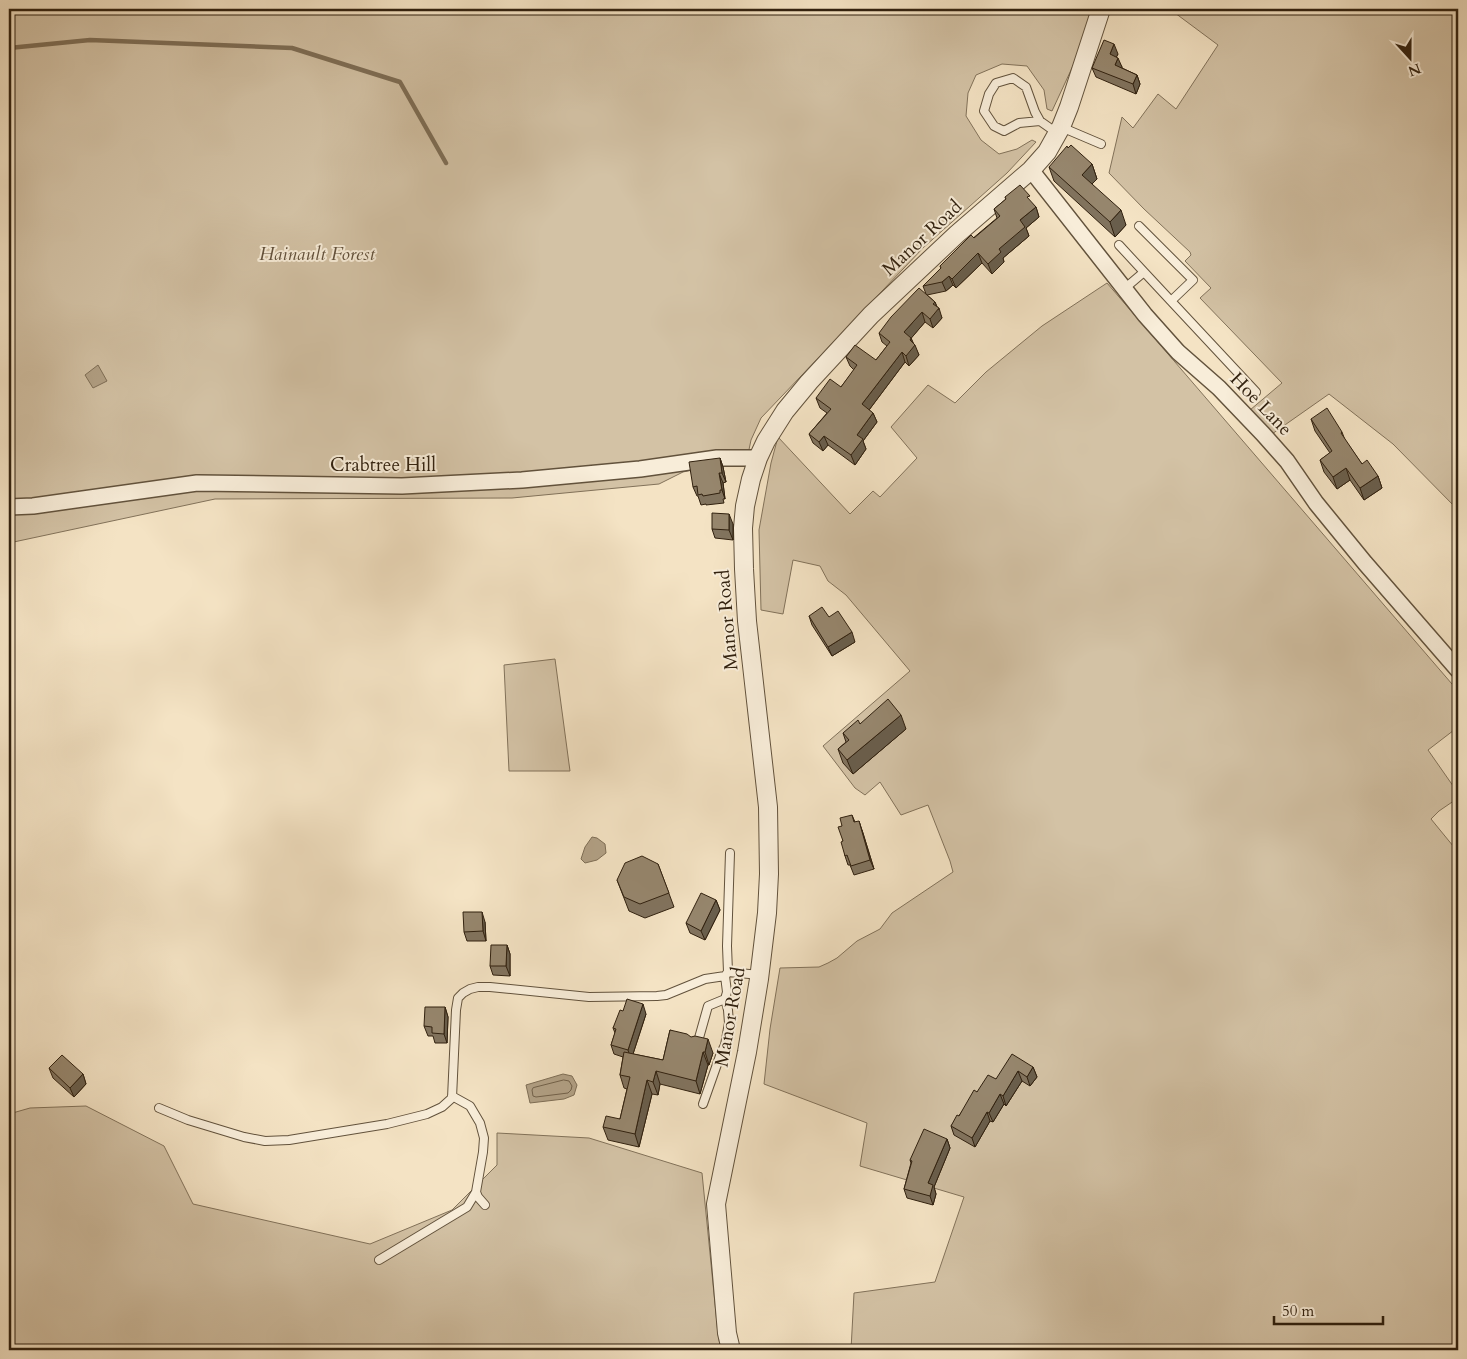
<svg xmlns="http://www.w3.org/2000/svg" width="1467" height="1359" font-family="Cardo,serif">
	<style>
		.green { fill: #d3c2a5; stroke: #82725a }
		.water { fill: #b2a186; stroke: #7e6e56 }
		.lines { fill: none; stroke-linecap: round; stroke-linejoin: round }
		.shore { stroke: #72614a; stroke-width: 1 }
		.stream { stroke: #7e6e56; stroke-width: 4.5 }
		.service-casing { stroke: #62523c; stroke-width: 10 }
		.minor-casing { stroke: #62523c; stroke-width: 18 }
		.tertiary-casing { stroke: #62523c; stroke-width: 20 }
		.service { stroke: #f8edd9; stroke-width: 8 }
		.minor { stroke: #f8edd9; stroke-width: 15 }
		.tertiary { stroke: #f8edd9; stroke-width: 18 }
		.wall { fill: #81735e; stroke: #31210f }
		.shaded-wall { fill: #695e4c; stroke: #31210f }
		.building { fill: #96866d; stroke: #31210f }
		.labels { text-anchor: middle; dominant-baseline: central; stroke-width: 4; stroke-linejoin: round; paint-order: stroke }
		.street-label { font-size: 19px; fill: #31210f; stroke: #f8edd9 }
		.park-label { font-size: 19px; font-style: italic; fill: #62513c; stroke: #f8edd9 }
	</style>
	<rect width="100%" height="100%" fill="#f4e3c4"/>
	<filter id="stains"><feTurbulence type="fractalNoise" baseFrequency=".004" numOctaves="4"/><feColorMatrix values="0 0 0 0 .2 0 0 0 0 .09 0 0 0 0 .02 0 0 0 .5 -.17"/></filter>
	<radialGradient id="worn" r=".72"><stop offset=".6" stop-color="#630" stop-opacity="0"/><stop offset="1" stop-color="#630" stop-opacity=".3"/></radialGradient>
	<path class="green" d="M9,9H1092L1078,55L1052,111L1047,109L1044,90L1027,66L1002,64L976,75L968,93L966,116L981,140L999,154L1017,149L1032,140L1036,142L1007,173L924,247L761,418L751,440L746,464L725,462L683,472L659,484L512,498L215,499L9,543Z
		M1166,9H1458V510L1393,444L1329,394L1272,434L1250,410L1282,383L1200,298L1211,288L1185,261L1191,255L1190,252L1144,209L1109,173L1122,117L1133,128L1158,94L1176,109L1218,45L1175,13Z
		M1107,283L1458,691V727L1428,750L1458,793V798L1439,811L1431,819L1458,852V1350H851L854,1293L935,1282L964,1197L860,1166L867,1123L764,1084L770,1029L780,968L819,967L828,963L837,958L857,941L880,929L892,913L953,872L950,861L928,805L901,815L880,782L865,795L855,788L823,746L910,671L846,595L828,581L820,566L793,560L783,614L761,610L759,530L771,463L778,437L850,514L873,491L880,497L917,458L891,427L928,385L955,403L986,372L1042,326Z
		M555,659L570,771H509L504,665Z
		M86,1106L164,1146L193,1204L370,1244L452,1210L497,1165V1133L589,1138L702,1173L718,1334L721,1350H9V1114L30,1108Z"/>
	<path class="water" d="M98,365L107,381L93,388L85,375Z
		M592,837L597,838L605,844L606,853L597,860L585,863L581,859L585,847Z
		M563,1074L572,1076L577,1085L574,1095L564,1099L530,1103L526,1085Z"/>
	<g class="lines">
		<path class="shore" d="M564,1080L569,1081L572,1086L571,1090L568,1093L536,1097L533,1096L532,1090L533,1088Z"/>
		<path class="stream" d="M9,48L90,40L292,48L400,82L446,163"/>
		<g class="service-casing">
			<path id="service" d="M1040,121L1035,112L1026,87L1013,78L996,83L989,94L984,111L994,126L1004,131L1019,123L1040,121L1057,133
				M1061,127L1101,144
				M1119,245L1144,272
				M1124,289L1144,272L1171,301L1193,280L1139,226
				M1171,301L1256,392
				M730,853L727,946L728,972L760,975
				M725,999L727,992L725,976
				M697,1045L708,1006L725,999L728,1010L729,1023L725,1045L721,1053L703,1104
				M159,1108L188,1120L244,1137L265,1141L289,1140L387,1124L427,1114L442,1107L452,1098L456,1010L458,998L463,993L470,989L478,987H490L589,997L657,996L666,995L705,979L725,976L728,972
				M476,1192L478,1197L485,1205
				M379,1260L467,1207L476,1192L483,1152L484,1138L480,1123L470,1106L452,1096"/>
		</g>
		<g class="minor-casing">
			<path id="minor" d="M1031,170L1145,315L1178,352L1219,388L1263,434L1287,461L1316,503L1365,563L1458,670
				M9,507L33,506L197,483L402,486L522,480L640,469L717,458H758"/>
		</g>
		<g class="tertiary-casing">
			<path id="tertiary" d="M731,1350L727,1333L716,1204L747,1052L759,979L767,913L769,874L768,807L747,621L744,569L743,528L745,506L751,479L758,458L766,441L785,411L809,382L871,315L957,234L1031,170L1047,152L1061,127L1069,107L1101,9"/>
		</g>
		<use href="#service" class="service"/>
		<use href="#minor" class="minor"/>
		<use href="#tertiary" class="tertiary"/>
	</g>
	<path class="wall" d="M1118,54L1116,57L1122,67V68L1137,75L1140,84L1136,94L1096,77L1092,68Z
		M1092,164L1097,179L1092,184L1126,225L1115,237L1054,181L1049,167Z
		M1005,197L1032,204L1036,207L1039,217L1026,228L1029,236L1003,258L1004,262L992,274L982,263L956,288L953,285L946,291L927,295L935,302L942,318L933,328L925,322L911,338L919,355L909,366L905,362L869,410L873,413L877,422L863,441L866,449L855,465L828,445L823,451L813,443L809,434L827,413L820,408L816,398L841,387L854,370L850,366L846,357L876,360L887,346L882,342L879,333L926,294L923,286L941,268L940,266L997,218L994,209L1006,199Z
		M1311,419L1342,432L1345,440L1362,464L1378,476L1382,488L1364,500L1350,480L1337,489L1324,472L1320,460L1330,453L1315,431Z
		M720,458L723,467L726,482L723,483L725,499H723L724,503L706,505V504L701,505L698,496H697L693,487Z
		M733,524V540L715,538L712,529Z
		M809,616L855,642L832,656L812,625Z
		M860,724L906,729L853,774L843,763L838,749L846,742L843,733Z
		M852,815L855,822L862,830L874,869L854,875L850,865H848L845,856L843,841L842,826Z
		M658,864L674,907L645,918L629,911L617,880Z
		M716,900L720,910L705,940L690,933L686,923Z
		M485,922L486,941H467L464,932Z
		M507,945L510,954V976L493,975L490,966Z
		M445,1007L448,1017L447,1043H435L433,1036H428L424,1026Z
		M623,1011L646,1014L633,1054L663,1060L670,1030L713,1053L709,1065H708L700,1094L660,1084L658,1095L652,1094L639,1147L608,1140L603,1127L620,1119L627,1089L624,1088L620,1075L623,1057L614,1054L611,1045L615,1033L613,1028Z
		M1033,1067L1037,1077L1030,1086L1022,1081L1006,1106L1004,1104L993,1122L990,1121L975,1147L954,1135L951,1126L977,1092L996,1079Z
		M49,1068L83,1074L86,1084L74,1097L53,1078Z
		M947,1139L950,1148L934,1187L936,1194L933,1205L907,1198L904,1189L911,1163L910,1160Z"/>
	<path class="shaded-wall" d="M1114,44L1118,54L1113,64L1110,54Z
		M1118,58L1122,67L1119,75L1115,65Z
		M1137,75L1140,84L1136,94L1133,84Z
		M1092,164L1097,179L1087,189L1082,175Z
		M1036,207L1039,217L1026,228L1029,236L1003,258L1004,262L992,274L988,264L1020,220Z
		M1121,210L1126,225L1115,237L1110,222Z
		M978,253L982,263L956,288L952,279Z
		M949,276L953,285L946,291L942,282Z
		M935,302L938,310L939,308L942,318L933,328L930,319L933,304Z
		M922,312L925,322L908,342L904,332Z
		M911,338L914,346L915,345L919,355L909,366L906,356L910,340Z
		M902,352L905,362L866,414L862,404Z
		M873,413L877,422L863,441L866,449L855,465L851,455L857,435Z
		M824,436L828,445L823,451L819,442Z
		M720,458L723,467L726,482L722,473Z
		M1346,468L1350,480L1337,489L1333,477Z
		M719,473L723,483L725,499L722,490Z
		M1378,476L1382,488L1364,500L1360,488Z
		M729,514L733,524V540L729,530Z
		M852,632L855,642L832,656L828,647Z
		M901,715L906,729L853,774L847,760Z
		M859,821L862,830L874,869L870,860Z
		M716,900L720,910L705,940L701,931Z
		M482,912L485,922L486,941L483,931Z
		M507,945L510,954V976L506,966Z
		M643,1004L646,1014L631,1060L628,1050Z
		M445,1007L448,1017L447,1043L444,1034Z
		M708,1039L713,1053L709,1065L705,1052Z
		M703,1052L708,1065L700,1094L696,1081Z
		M1033,1067L1037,1077L1030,1086L1027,1077Z
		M656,1071L660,1084L658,1095L653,1082Z
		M1018,1071L1022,1081L1006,1106L1003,1096Z
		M83,1074L86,1084L74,1097L70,1088Z
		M647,1080L652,1094L639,1147L635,1134Z
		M1000,1094L1004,1104L993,1122L989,1113Z
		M987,1112L990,1121L975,1147L972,1138Z
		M947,1139L950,1148L934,1187L936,1194L933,1205L930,1196L928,1183Z"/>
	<path class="building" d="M1104,40L1114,44L1110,54L1118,58L1115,65L1137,75L1133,84L1092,68Z
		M1071,145L1092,164L1082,175L1121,210L1110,222L1049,167L1067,146L1068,148Z
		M1020,185L1030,196L1027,197L1036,207L1020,220L1025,227L999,249L1001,252L988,264L978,253L952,279L949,276L942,282L923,286L941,268L940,266L971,235L974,238L1000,216L994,209L1006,199L1005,197Z
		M919,288L935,302L933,304L939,308L930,319L922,312L904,332L911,338L910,340L915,345L906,356L902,352L862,404L873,413L857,435L863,439L851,455L824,436L819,442L809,434L831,409L816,398L830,379L841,387L857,365L846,357L855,345L876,360L890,342L879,333L891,317Z
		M1327,408L1342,432L1341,433L1362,464L1367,460L1378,476L1360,488L1346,468L1333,477L1320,460L1332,451L1311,419Z
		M720,458L722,473H719L722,490H720V493L703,496L702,494L698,495L697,486L693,487L689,462Z
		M712,513L729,514V530L712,529Z
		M822,607L829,617L838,611L852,632L828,647L809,616Z
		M888,699L901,715L847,760L838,749L849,740L843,733L858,720L860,724Z
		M852,815L854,822L859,821L870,860L851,866L847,855L845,856L841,842L843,841L838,827L842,826L840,818Z
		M642,856L658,864L669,893L640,904L624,897L617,880L625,863Z
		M701,893L716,900L701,931L686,923Z
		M463,912H482L483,931L464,932Z
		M491,945H507L506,966H490Z
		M627,999L643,1004L628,1050L611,1045L616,1029L613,1028L620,1010L623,1011Z
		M425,1007H445L444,1034L432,1033V1027L424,1026Z
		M670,1030L687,1034L691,1037L695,1036L708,1039L705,1052H703L696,1081L656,1071L653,1082L647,1080L635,1134L603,1127L606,1116L620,1119L630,1077L620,1075L624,1052L663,1060Z
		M1012,1054L1033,1067L1027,1077L1018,1071L1003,1096L1000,1094L989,1113L987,1112L972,1138L951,1126L957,1115L959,1116L974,1090L977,1092L988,1075L996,1079Z
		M62,1055L83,1074L70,1088L49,1068Z
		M924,1129L947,1139L928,1183L933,1185L930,1196L904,1189L912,1161L910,1160Z"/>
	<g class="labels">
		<g class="street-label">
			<text transform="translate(922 238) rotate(-43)">Manor Road</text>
			<text transform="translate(1261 404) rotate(46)">Hoe Lane</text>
			<text x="383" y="465">Crabtree Hill</text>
			<text transform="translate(727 620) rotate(-95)">Manor Road</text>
			<text transform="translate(730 1017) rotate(-80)">Manor Road</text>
		</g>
		<g class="park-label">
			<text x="317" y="254">Hainault Forest</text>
		</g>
	</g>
	<rect width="1467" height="1359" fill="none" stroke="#f4e3c4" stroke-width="30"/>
	<rect x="10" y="10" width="1447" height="1339" fill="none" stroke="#31210f" stroke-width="2.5"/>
	<rect x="15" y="15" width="1437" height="1329" fill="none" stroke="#31210f"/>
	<g transform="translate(1410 58) rotate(159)" stroke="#f8edd9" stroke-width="4" paint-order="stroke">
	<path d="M0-4L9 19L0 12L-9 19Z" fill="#31210f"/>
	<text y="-8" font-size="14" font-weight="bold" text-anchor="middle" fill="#31210f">N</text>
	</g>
	<path d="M1274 1316v8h109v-8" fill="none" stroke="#31210f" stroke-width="2.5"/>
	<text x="1282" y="1316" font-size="15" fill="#31210f" stroke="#f8edd9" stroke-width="4" paint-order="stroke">50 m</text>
	<rect width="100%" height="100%" filter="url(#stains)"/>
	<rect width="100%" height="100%" fill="url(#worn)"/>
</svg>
